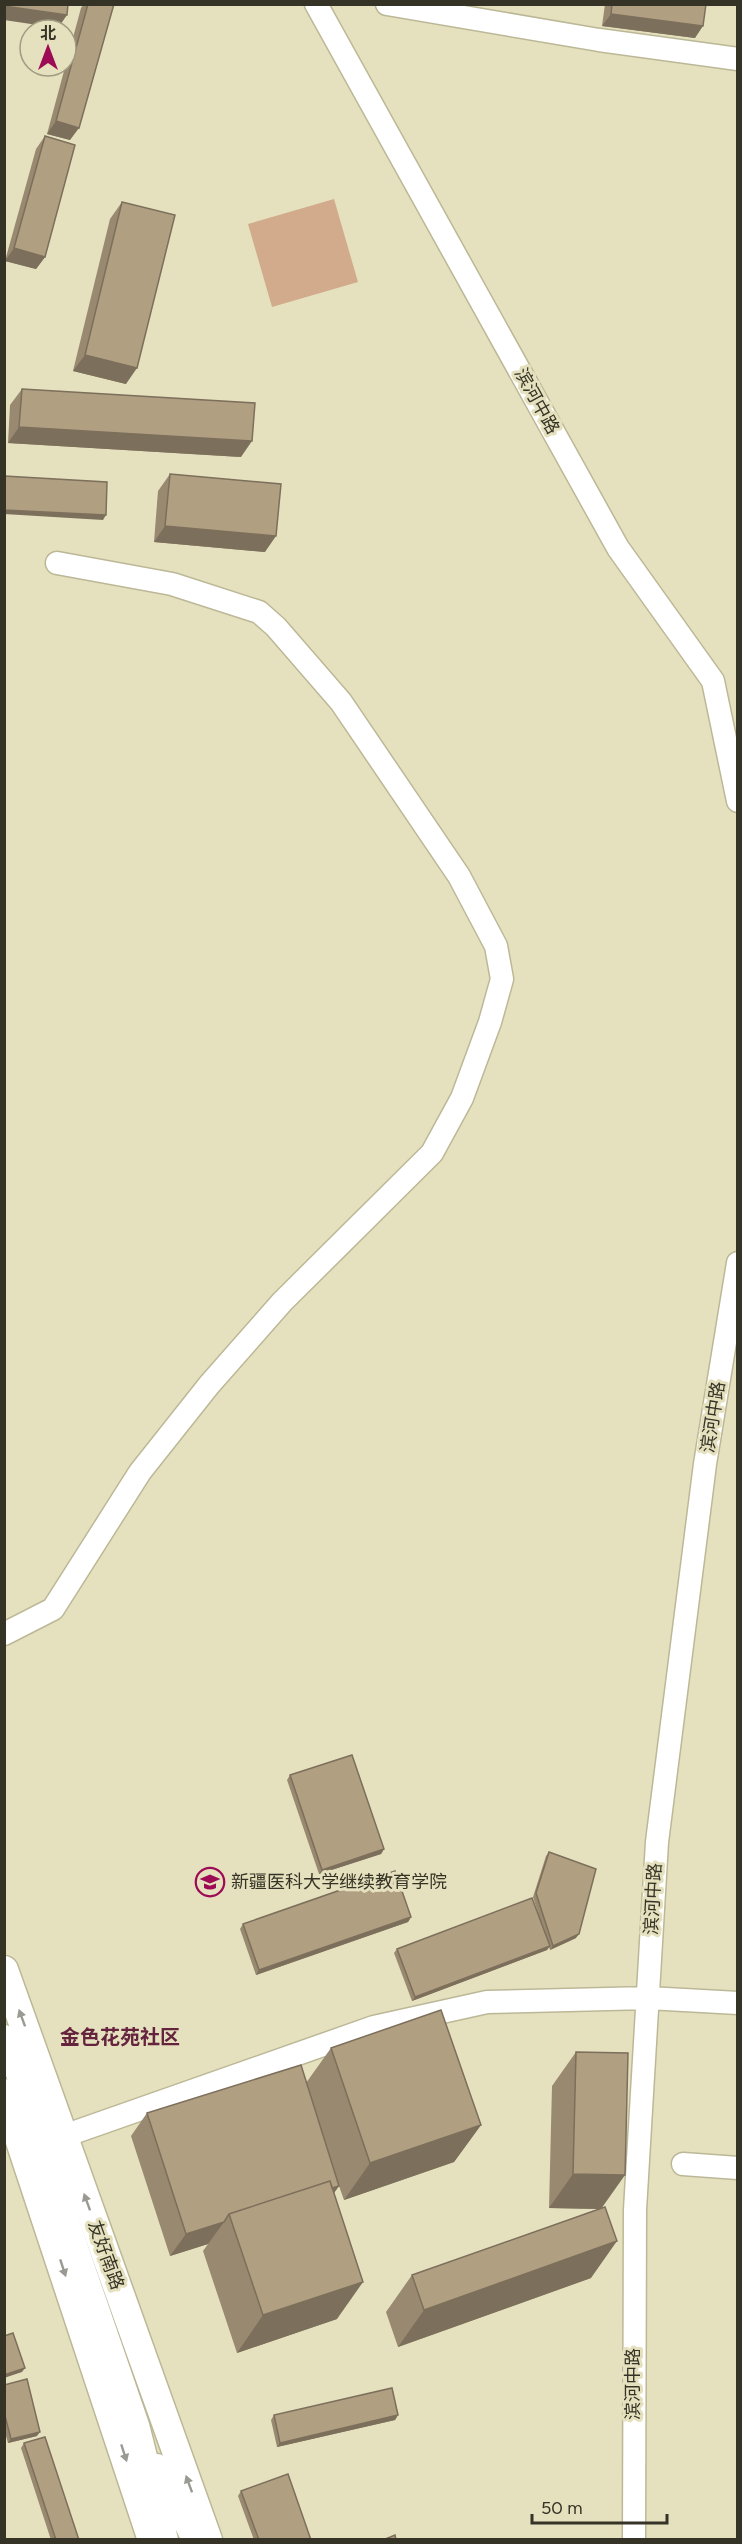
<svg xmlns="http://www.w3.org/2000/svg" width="742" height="2544" font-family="Figtree,'Noto Sans SC',sans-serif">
	<rect width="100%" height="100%" fill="#e5e1be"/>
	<!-- green -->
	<path fill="#d1ab8c" d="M334,199L358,282L272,307L248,224Z"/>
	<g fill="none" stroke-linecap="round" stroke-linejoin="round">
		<!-- minor casing -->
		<g stroke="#bcb897" stroke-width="25">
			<path id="minor" d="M316,4L618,548L713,681L738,801
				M387,4L599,40L738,59
				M4,1634L53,1609L140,1472L209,1385L282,1302L432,1153L462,1098L490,1022L502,979L496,946L459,876L341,702L276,627L259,612L172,584L57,563
				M4,2036L138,2425L167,2540
				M26,2152L64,2136L374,2027L487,2002L648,1998L738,2003
				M683,2164L738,2168
				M157,2465L193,2540
				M634,2540L635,2210L657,1842L705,1464L738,1263"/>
		</g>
		<!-- major casing -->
		<g stroke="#bcb897" stroke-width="31">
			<path id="major" d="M4,1970L208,2540
				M4,2093L152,2540"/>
		</g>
		<!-- minor -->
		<use href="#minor" stroke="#fff" stroke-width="22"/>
		<!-- major -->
		<use href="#major" stroke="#fff" stroke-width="28"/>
	</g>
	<!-- wall -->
	<path fill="#988970" d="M84,4H114L70,140L47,134L81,8Z
		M605,4H706L695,38L602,26Z
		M45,136V257L36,269L5,261L36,149Z
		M122,202L126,384L73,371L110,219Z
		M22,389L241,457L8,443L10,405Z
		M170,474L265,552L154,542L158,491Z
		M290,1775L384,1849L381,1854L319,1874L287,1780Z
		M549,1852L576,1938L550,1950L549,1947L547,1950L412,2001L394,1953L397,1949L539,1916L533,1897L546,1856Z
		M411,1917L408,1922L256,1975L240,1929L243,1924Z
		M331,2048L481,2125L454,2162L344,2200L339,2186L334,2193L337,2319L237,2353L203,2251L208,2244L170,2256L131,2136L147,2113L306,2083Z
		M576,2052L602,2208L591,2278L398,2347L386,2312L412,2275L598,2209L549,2208L552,2086Z
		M4,2385L37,2436L8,2443L4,2429Z
		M274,2415H398L395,2420L277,2447L271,2420Z
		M24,2443L79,2540H51L21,2448Z
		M241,2491L311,2540H254L238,2496Z"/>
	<!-- shaded-wall -->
	<path fill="#7c6f5b" d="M4,6L67,15L58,28L4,20Z
		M611,14L703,26L695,38L602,26Z
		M56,121L79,128L70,140L47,134Z
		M14,248L45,257L36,269L5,261Z
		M85,355L137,368L126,384L73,371Z
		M19,427L252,441L241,457L8,443Z
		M4,510L106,515L103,520L4,514Z
		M165,526L276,536L265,552L154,542Z
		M384,1849L381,1854L319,1874L322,1870Z
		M411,1917L408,1922L256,1975L259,1970Z
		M579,1934L576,1938L550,1950L553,1946Z
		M550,1946L547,1950L412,2001L415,1997Z
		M481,2125L454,2162L344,2200L370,2163Z
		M573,2174L625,2175L601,2209L549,2208Z
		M339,2186L323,2208L231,2219Z
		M224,2222L208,2244L170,2256L186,2234Z
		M617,2241L591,2278L398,2347L424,2310Z
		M363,2282L337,2319L237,2353L263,2315Z
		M25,2368L22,2372L4,2378V2375Z
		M398,2415L395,2420L277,2447L280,2443Z
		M40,2432L37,2436L8,2443L11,2439Z"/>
	<!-- building -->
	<path fill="#b19f82" stroke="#7c6f5b" stroke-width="1.5" d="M4,4H68L67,15L4,6Z
		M88,4H114L79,128L56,121Z
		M612,4H706L703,26L611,14Z
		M45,136L75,145L45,257L14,248Z
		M122,202L175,215L137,368L85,355Z
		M22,389L255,403L252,441L19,427Z
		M170,474L281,484L276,536L165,526Z
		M4,476L107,482L106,515L4,510Z
		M352,1755L384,1849L322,1870L290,1775Z
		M549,1852L596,1869L579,1934L553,1946L536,1893Z
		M395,1871L411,1917L259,1970L243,1924Z
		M532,1898L550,1946L415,1997L397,1949Z
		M441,2010L481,2125L370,2163L331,2048Z
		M576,2052L628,2053L625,2175L573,2174Z
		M301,2065L339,2186L332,2188L330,2181L229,2214L224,2222L186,2234L147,2113Z
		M330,2181L363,2282L263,2315L229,2214Z
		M605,2207L617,2241L424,2310L412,2275Z
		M13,2333L25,2368L4,2375V2336Z
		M27,2379L40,2432L11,2439L4,2412V2385Z
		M392,2388L398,2415L280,2443L274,2415Z
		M45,2437L79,2540H56L24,2443Z
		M288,2474L311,2540H259L241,2491Z
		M395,2535L396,2540H383Z"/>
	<!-- one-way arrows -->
	<defs><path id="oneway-solid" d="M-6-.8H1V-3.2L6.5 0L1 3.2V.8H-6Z" transform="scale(1.5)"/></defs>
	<g fill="#9a9992">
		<use href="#oneway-solid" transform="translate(22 2018) rotate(-110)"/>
		<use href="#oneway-solid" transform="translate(87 2202) rotate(-110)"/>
		<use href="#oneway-solid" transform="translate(63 2268) rotate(72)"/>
		<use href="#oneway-solid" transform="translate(124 2453) rotate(72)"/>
		<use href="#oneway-solid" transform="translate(189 2484) rotate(-110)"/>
	</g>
	<!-- icons -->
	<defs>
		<g id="university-ring" transform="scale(1.5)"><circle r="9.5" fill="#e5e1be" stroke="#9e0b55" stroke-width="1.5"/><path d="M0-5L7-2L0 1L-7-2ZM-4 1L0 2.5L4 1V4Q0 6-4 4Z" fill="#9e0b55"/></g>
	</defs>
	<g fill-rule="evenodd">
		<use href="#university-ring" x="210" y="1882"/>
	</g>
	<g text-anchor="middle" stroke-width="6" stroke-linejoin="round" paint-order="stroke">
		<!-- street labels -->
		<g font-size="18" fill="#353326" stroke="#e5e1be">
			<text transform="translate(537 401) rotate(61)" y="6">滨河中路</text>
			<text transform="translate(713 1417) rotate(-81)" y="6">滨河中路</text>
			<text transform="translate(653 1899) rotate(-87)" y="6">滨河中路</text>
			<text transform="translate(106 2255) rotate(70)" y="6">友好南路</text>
			<text transform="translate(633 2384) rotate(-90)" y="6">滨河中路</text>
		</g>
		<!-- poi labels -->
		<g font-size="18" fill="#353326" stroke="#e5e1be" text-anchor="start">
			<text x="231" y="1888">新疆医科大学继续教育学院</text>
		</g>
		<!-- neighbourhood labels -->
		<g font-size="20" font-weight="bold" fill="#65233d" stroke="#e5e1be">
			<text x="120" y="2044">金色花苑社区</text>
		</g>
	</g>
	<!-- border -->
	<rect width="742" height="2544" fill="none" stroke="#353326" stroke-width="12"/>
	<!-- north arrow -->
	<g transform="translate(48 48)"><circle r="28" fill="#e5e1be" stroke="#9f9b81" stroke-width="1.5"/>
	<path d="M0-4.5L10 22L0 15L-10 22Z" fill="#9e0b55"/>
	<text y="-9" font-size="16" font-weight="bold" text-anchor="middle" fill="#353326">北</text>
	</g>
	<!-- scale -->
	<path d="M532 2514v9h135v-9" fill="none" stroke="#353326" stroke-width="3"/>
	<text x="541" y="2514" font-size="18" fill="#353326" stroke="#e5e1be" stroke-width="4.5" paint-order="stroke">50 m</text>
</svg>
